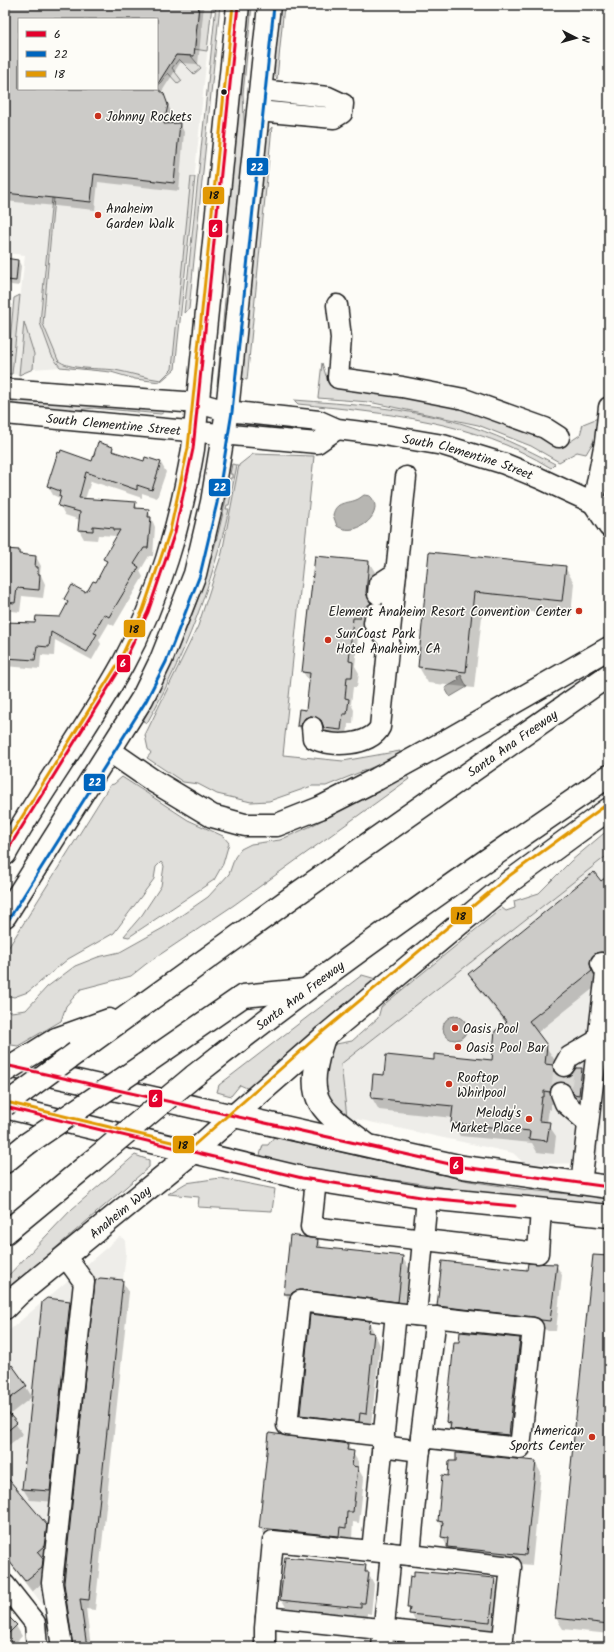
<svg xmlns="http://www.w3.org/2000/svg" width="614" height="1652" font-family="Kalam,sans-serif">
	<rect width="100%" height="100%" fill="#fdfcf7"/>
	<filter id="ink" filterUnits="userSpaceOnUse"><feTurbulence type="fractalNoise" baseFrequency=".025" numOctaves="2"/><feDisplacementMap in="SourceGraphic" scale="8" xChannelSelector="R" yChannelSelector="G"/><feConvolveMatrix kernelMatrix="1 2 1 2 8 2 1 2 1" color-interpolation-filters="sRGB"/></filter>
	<g filter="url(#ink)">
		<!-- built -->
		<path fill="#eeede9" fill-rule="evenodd" d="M5,5H212L175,369L160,382L135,379L111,372L60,367L33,369L19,375L12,374L25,255L5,253ZM19,19H157V89H19Z
			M609,854V1047L597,1163L525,1164L513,1153L347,1117L341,1064Z
			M119,1237L123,1238L125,1241L126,1253L85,1633L87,1647H55L47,1610L5,1556V1370L11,1365L5,1358V1334Z"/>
		<!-- green -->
		<path fill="#e0dfdb" stroke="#7e7e7c" d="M199,5H212L207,51L194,49Z
			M216,5H220L189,309L184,313Z
			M248,5H252L243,94L245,143L219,385L217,386L226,289L223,258Z
			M280,5H284L277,79L273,72Z
			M176,55L191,56L201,68L194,74L179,59L172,68L182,81L178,84L168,73L157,87V81Z
			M272,127L247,380L242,379L267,133Z
			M191,177H195L175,369L160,382L135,379L111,372L60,367L52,356L40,323L52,198H54L43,324L58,360C67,370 101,368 115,370C131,373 145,378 161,380L172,369Z
			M20,295L12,374H7L14,298Z
			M24,322L34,354L33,369L19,375Z
			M322,363L326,376L336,385L437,400L509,422L557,443H568L580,435L583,424L598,418L595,439L586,454L577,452L559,462L531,446L478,425L369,402L318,398Z
			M5,395L163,408L164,412L161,414L94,408L68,411L9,407L5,404Z
			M294,400C349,404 406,408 460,423C493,433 525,448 555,464L551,468C475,421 386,413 298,404Z
			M253,454L314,456L283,755L343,761L400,751V756L326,786H312L269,801L251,802L217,794L198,784L183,782L147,758L151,753L148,749L145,735L198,626L222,553L239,465Z
			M232,464L237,465L229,505H227L226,509H229C212,585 185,655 147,723L143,721C185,640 214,569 230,478H232V474H230Z
			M405,773L409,779L234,905L146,964L131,976L81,989L66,1006L61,1021L18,1046L5,1044V1010L11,1012L26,1010L47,987L75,966L98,957L120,952L163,928L208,897L229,874L235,857L241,849L251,844L280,840L309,827L357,802Z
			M122,777L188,820L223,836L229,843L223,864L214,880L129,937L124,936L142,915L161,886L164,866L161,862L156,867L154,879L114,933L68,959L28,992L14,997L5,995V953L110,785L114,784Z
			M609,829V854L341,1064L347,1117L331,1105L326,1085L325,1053L336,1044L352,1041L378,1018L381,1007L502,908L506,911L515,908L514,901L539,893L571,861Z
			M362,975L376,979L249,1089L240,1085L231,1096L217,1092L219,1085Z
			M274,1137L469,1181L528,1190L609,1198V1205L507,1197L403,1181L343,1175L281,1162L260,1155L263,1145H268Z
			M135,1155L149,1160V1167L5,1292V1279L72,1209Z
			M220,1178L275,1189L272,1211L198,1207L199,1197L168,1194L186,1183Z"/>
		<!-- water -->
		<path fill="#b7b6b2" stroke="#797876" d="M364,495L370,496C387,512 357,539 337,526L333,515C336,501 346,504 356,500C359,499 361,497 364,495Z
			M461,675L467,687L450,697L445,688L459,680L458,677Z
			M443 1028a12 12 0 1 1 24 0a12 12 0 1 1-24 0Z"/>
		<!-- shadow -->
		<path fill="#0003" fill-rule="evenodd" d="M5,5H204L198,64L180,63L161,93L168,104L172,114L170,124H180L184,132L179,191L98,182L95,210L5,201ZM19,19H157V89H19Z
			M5,259L18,260L21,266L19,286L11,285L7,279H5Z
			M112,448L115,453L145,462L161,463L166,472L157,498L142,493V498L91,481L85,499L135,503L138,509L148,510L155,527L153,556H149L140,571L143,577L114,626L109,623L99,640L101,644L92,660L55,640L54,656L41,655L40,669L5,666V622L36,624L60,619L68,605L65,599L85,593L93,582L96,584L107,563L105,559L117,536L98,535L97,540L84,539L79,530L80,520L65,515L60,506L62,499L53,495L48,486L92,462Z
			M5,550L19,551L21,556L36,557L41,566L40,573L45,584L43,598L22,596L20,612L5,610Z
			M430,553L565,567L574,583L571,616L483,607L474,688L428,683L419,667Z
			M369,562L375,572L371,604L376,614L366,621V628H359L355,666L359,673L357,687H353L351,704L354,710L353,724H348L347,740L331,739L325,729L318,726L304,736L298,725L307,711L310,683L303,672Z
			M609,877V964L599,984L537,1033L554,1059L553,1068L557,1075L564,1079L571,1076L581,1069L589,1082L582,1107L577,1097L570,1094L557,1104H551V1110L549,1109L547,1123L556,1136L554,1154L537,1152L532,1143L460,1136L452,1123L453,1118L379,1110L372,1098L385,1076L435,1061H493L506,1023L477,987L469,974Z
			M318,1240L323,1249L402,1257L409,1268L404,1312L291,1304L285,1293Z
			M609,1258V1634L563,1629L556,1618Z
			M556,1265L562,1275L556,1331H548L541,1327L444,1316L438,1305L528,1271Z
			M122,1281L129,1292L95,1610L86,1609L91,1647H73Z
			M70,1302L76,1313L56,1502L30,1500L23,1489Z
			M369,1322L380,1345L371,1425L307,1426L301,1415Z
			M519,1339L525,1350L515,1446L453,1433L447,1422Z
			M5,1371L26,1387L32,1397L9,1415L23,1434L5,1448Z
			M347,1444L359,1463V1470L364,1479L359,1523L353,1522L352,1538H345L344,1546L266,1538L260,1527Z
			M535,1462L541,1473L532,1565L454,1558L442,1537L443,1529L439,1521L449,1477Z
			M5,1477L46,1526L52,1537L50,1557L44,1562L49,1571L47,1579L32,1592L5,1557Z
			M365,1566L374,1584L371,1614L367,1613V1619L288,1611L282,1600Z
			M494,1579L500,1590L496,1633L417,1625L408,1607Z
			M5,1614L16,1626L22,1636L12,1647H5Z
			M277,1642L322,1647H277Z"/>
		<!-- building -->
		<path fill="#cccbc8" stroke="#1c1c1c" d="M5,5H199L194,56L176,55L157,85V19H19V89H158L164,94L168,105L164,124L180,123L174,183L94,174L91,202L5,193Z
			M5,258L18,260L16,281L7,280Z
			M98,442L113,447L112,451L131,457L144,461L145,457L161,462L152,490L137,485V490L86,472L79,498L136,502L135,508L149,509L148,517H151L148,548H144L134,564L139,567L109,617L104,614L94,633L97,634L87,652L51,632L49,647L37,646L35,660L5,658V622L35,623L36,616L60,617L68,602L64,599L72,585L85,592L88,590L93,581L96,582L107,561L103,559L120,530H114V528L93,526V531L78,530L80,512L58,506L61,497L59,496L60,491L47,486L58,452L60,453L61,450L92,461Z
			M5,549L19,550V554L36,556L35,567H38V574H40L39,590L17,588L15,603L5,602Z
			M429,552L566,566L562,601L474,592L466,672L418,667Z
			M315,556L369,561L366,593L371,603L365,611H361L360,618H353L349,661L353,662L352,677H347L345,698L349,699L347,714H343L341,730L324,728L321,720L311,716L305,718L301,726H297L299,709L306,710L310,673L302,672Z
			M594,872L601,881L609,875V955L602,952L596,953L590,962L592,971L529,1021L547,1045L545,1064L553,1065L554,1072L564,1077L570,1076L576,1068H582L579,1095L574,1094L568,1084L562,1082L552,1086L550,1092L544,1091V1097H542L539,1121L550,1122L547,1141L529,1139L530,1131L451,1123L453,1106L371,1098L373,1074L384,1075L386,1055L434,1060V1054L492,1060L495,1031L507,1022L468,974Z
			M290,1235L318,1239L317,1247L403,1256L398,1302L301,1290L295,1291L291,1294H284Z
			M593,1255L609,1256V1624L555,1618Z
			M442,1261L527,1270L528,1263L557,1264L550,1321L541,1320L534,1317L437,1306Z
			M100,1278L123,1280L89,1600L80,1599L87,1647H73L64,1583L95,1281Z
			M47,1298L70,1301L50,1491L22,1489L42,1302Z
			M310,1314L370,1321L368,1332L374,1333L366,1414L360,1413L359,1422L300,1415Z
			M460,1332L520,1338L509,1435L450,1429L451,1423L446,1422L454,1342H459Z
			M12,1365L27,1386L5,1402V1370Z
			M5,1409L17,1423L5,1433Z
			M269,1433L348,1444L347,1450L354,1451L352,1466L358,1467L353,1512H347L346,1528L340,1527L339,1536L259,1528Z
			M456,1453L536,1461L526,1555L447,1547L448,1538L441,1537L443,1522L438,1521L442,1475L448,1476L449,1461H456Z
			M5,1475L47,1525L44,1546L37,1552L43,1559L42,1568L25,1581L5,1556Z
			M285,1557L366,1565L365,1572H369L365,1603H361V1608L280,1600Z
			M414,1571L495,1578L490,1622L409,1614L410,1608H407L410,1576L414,1577Z
			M5,1613L17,1625L5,1637Z"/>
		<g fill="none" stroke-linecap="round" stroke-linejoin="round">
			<!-- minor-tunnel -->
			<path stroke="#dbdad6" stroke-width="20" stroke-dasharray="20 10" stroke-linecap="butt" d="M561,1093L564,1066"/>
			<!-- minor casing -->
			<g stroke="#1c1c1c" stroke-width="23">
				<g id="minor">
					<path d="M258,111L334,118L342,113L343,104L328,97L260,90"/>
					<path d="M337,305L341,338L338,378L402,387L464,399L545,428L559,437"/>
					<path id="s1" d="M5,389L198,403L227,411L319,421L337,429L378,434L443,445L505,464L539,478L593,503L609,508"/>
					<path id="s2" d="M5,414L317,443L337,429"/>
					<path d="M593,503L605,442L609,407"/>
					<path d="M593,503L609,527"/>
					<path d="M378,594L379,584L396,573"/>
					<path d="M376,613L374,623L389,641"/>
					<path d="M312,727L313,738C330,748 371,746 380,727L406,477"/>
					<path d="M564,1066L569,1057L598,1040L608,1042"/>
					<path d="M561,1093L565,1103L588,1123"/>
					<path d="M316,1180L311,1227L538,1253L541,1209"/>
					<path d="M581,1184L606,973L601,963"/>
					<path d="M416,1315L427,1198"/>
					<path d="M384,1436L287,1425L300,1301L396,1313"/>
					<path d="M421,1437L436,1317"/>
					<path d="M382,1446L420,1451"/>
					<path d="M410,1555L511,1567L502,1647"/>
					<path d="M5,1585L35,1623L37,1647"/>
					<path d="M266,1617L503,1642"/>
					<path d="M62,1647L52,1583L84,1282L65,1256"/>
					<path d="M265,1647V1628L273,1541L410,1555L421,1437L520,1448L533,1328L396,1313L372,1551"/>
					<path d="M382,1647L391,1553"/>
				</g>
			</g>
			<!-- major casing -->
			<g stroke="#1c1c1c" stroke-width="25">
				<g id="major">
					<path d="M5,854C42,789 87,729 123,664C160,596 180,524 193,449L238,5"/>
					<path d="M5,916L142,699L161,660L195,574L212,502L227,411L269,5"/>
					<path d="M5,1065L463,1167L609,1187"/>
					<path d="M5,1107L302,1178L427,1198L609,1216"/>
					<path id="s3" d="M5,1308L19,1294L193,1152L235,1115"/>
				</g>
			</g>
			<!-- highway casing -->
			<g stroke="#1c1c1c" stroke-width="25">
				<g id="highway">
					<path d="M110,751L152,780L212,816L245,825H277L320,808L377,779L448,740L609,648"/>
					<path d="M324,1037C303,1101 317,1107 366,1144"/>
					<path d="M56,1039L109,1020"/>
					<path id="s4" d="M76,1053L291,898L609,675"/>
					<path d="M143,1065L243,996L305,990"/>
					<path id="s5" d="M194,1076C328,970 468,872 609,776"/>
					<path d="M235,1115L324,1037L512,880L609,809"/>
					<path d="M5,1162L27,1144"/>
					<path d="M5,1233L91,1162"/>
				</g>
			</g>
			<!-- minor -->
			<use href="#minor" stroke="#fdfcf7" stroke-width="20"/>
			<!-- major -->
			<use href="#major" stroke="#fdfcf7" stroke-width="22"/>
			<!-- highway -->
			<use href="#highway" stroke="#fdfcf7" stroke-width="22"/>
			<!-- highway-bridge casing -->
			<g stroke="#1c1c1c" stroke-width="25" stroke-linecap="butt">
				<path id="highway-bridge" d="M5,1071L56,1039
					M5,1105L76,1053
					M27,1144L143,1065
					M91,1162L194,1076"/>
			</g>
			<!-- highway-bridge -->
			<use href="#highway-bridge" stroke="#fdfcf7" stroke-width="22"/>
			<!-- bus-1 casing -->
			<g stroke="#fdfcf7" stroke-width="6">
				<path id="bus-1" d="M5,854L123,664L148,612L175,532L193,449L238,5
					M5,1065L463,1167L609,1187
					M5,1107L302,1178L427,1198L515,1206"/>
			</g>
			<!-- bus-2 casing -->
			<g stroke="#fdfcf7" stroke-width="6">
				<path id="bus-2" d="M9,919L146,701L166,662L200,575L217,503L232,412L274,6"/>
			</g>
			<!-- bus-3 casing -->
			<g stroke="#fdfcf7" stroke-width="6">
				<path id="bus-3" d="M5,844L119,662L143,610L170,531L188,448L233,5
					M6,1102L192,1147L321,1033L509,876L606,805"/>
			</g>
			<!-- bus-1 -->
			<use href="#bus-1" stroke="#e4002b" stroke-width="3"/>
			<!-- bus-2 -->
			<use href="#bus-2" stroke="#0065bd" stroke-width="3"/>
			<!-- bus-3 -->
			<use href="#bus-3" stroke="#e19803" stroke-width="3"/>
		</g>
	</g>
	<!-- markers -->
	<circle fill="#1c1c1c" stroke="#fdfcf7" stroke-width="1.5" cx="224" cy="92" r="3.5"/>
	<g fill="#c8321e" stroke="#fdfcf7" stroke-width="1.5">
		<circle cx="98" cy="116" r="4"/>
		<circle cx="98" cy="215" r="4"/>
		<circle cx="579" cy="611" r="4"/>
		<circle cx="328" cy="640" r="4"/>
		<circle cx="455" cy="1028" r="4"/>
		<circle cx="458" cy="1047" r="4"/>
		<circle cx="449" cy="1084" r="4"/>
		<circle cx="529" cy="1119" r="4"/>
		<circle cx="592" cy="1437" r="4"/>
	</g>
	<g text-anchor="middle" stroke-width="3" stroke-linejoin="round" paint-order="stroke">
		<!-- poi labels -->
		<g font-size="13" fill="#1c1c1c" stroke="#fdfcf7" text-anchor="start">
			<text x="106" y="121">Johnny Rockets</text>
			<text x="106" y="213">Anaheim<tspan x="106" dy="15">Garden Walk</tspan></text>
			<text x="571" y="616" text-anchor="end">Element Anaheim Resort Convention Center</text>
			<text x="336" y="638">SunCoast Park<tspan x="336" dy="15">Hotel Anaheim, CA</tspan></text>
			<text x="463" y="1033">Oasis Pool</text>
			<text x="466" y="1052">Oasis Pool Bar</text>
			<text x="457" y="1082">Rooftop<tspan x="457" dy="15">Whirlpool</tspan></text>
			<text x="521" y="1117" text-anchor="end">Melody's<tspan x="521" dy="15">Market Place</tspan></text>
			<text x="584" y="1435" text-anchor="end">American<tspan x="584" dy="15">Sports Center</tspan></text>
		</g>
		<!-- street labels -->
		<g font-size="13" fill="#1c1c1c" stroke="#fdfcf7">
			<text dy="5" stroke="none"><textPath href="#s2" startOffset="109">South Clementine Street</textPath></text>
			<text dy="5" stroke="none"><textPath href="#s1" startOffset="470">South Clementine Street</textPath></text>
			<text dy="5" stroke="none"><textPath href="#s4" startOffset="535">Santa Ana Freeway</textPath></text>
			<text dy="5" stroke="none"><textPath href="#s5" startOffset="133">Santa Ana Freeway</textPath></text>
			<text dy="5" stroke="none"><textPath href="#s3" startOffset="150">Anaheim Way</textPath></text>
		</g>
	</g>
	<g stroke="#fdfcf7" stroke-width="1.5">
		<rect x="246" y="157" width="23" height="19" rx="4" fill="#0065bd"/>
		<rect x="202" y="186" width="23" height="19" rx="4" fill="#e19803"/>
		<rect x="208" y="219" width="15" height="19" rx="4" fill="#e4002b"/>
		<rect x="208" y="478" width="23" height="19" rx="4" fill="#0065bd"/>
		<rect x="123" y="619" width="23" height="19" rx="4" fill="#e19803"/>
		<rect x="116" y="654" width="15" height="19" rx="4" fill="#e4002b"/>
		<rect x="83" y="773" width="23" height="19" rx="4" fill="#0065bd"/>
		<rect x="450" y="906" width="23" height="19" rx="4" fill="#e19803"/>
		<rect x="148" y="1089" width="15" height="19" rx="4" fill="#e4002b"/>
		<rect x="172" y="1135" width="23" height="19" rx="4" fill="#e19803"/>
		<rect x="449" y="1156" width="15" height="19" rx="4" fill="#e4002b"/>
	</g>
	<g font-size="11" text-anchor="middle" font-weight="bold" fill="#fff">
		<text x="257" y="171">22</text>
		<text x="215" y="232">6</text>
		<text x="220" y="491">22</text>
		<text x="123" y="667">6</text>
		<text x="95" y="786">22</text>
		<text x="155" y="1102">6</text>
		<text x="456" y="1169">6</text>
	</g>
	<g font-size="11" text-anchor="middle" font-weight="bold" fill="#111">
		<text x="214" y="199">18</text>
		<text x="134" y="633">18</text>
		<text x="461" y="920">18</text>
		<text x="183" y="1149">18</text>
	</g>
	<!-- margin -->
	<rect width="614" height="1652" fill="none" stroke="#fdfcf7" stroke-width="20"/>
	<rect x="10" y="10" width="594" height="1632" fill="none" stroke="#1c1c1c" stroke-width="1.5" filter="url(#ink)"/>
	<!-- legend -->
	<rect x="18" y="18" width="140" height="72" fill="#fdfcf7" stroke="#a3a29f"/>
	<rect x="26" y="31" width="20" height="6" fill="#e4002b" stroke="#a3a29f"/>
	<text x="54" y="38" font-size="12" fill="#1c1c1c">6</text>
	<rect x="26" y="51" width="20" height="6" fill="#0065bd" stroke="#a3a29f"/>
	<text x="54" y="58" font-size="12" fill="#1c1c1c">22</text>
	<rect x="26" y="71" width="20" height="6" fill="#e19803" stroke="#a3a29f"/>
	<text x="54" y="78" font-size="12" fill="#1c1c1c">18</text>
	<!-- north arrow -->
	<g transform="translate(576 38) rotate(96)" stroke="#fdfcf7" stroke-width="3" paint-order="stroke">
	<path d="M0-3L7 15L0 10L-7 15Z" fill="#1c1c1c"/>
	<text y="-6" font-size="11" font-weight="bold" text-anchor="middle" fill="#1c1c1c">N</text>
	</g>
</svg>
